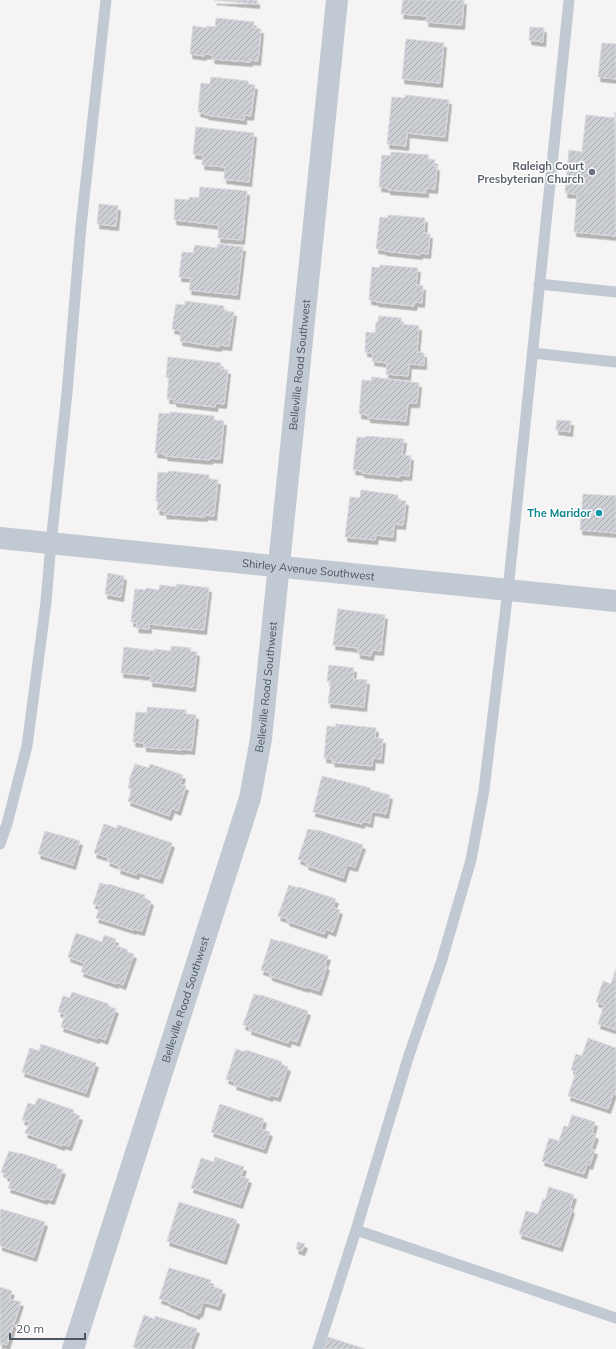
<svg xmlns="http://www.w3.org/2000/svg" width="616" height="1349" font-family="Mulish,sans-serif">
	<defs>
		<pattern id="building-hatch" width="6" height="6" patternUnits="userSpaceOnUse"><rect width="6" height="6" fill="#cdcfd5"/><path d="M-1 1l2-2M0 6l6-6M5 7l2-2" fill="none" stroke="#a8abb0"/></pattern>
		<filter id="shadow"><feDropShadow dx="2.5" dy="4.5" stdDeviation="0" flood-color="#0004"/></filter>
	</defs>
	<rect width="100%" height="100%" fill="#f5f3f3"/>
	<!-- building -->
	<path fill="url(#building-hatch)" stroke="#d7d9de" filter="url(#shadow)" d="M214,0H257V4Z
		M403,0H464L462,25L426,22L427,16L401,14Z
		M216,18L254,22L253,28L261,29L258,61L250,60V62L212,59L213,55L204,54V56L190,54L193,26L207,28V26L215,27Z
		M530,27L544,28L543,42L529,40Z
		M406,39L444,43L440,83L402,79Z
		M602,43L616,44V79L598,77Z
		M211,77L248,81V84L255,85L251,116L244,115V120L206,115V114L198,112L201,83L210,84Z
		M405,95L449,100L445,137L407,133L406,146L387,144L392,97L405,98Z
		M615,112L616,236L574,232L577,194L565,193L569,150L582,152L586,115L615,118Z
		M196,127L254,133L249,182L224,179L225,167L202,165L203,155L193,154Z
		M391,152L429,155L428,159L435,160L434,166H437L435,189L426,188V193L388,190V188L379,187L382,155L391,156Z
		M200,187L247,191L242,240L218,238L219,225L174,220L175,199L189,200V197L199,198Z
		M99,204L118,206L116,226L97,224Z
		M388,215L425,218L424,233L430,234L428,254L420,253V255L384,251V250L376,249L380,217L388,218Z
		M218,244L243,247L237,295L189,290L191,278L179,277L182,252L193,253L195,245L217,248Z
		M380,265L418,268L416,285L423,286L422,303L415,302L414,306L376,302L377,301L369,300L372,267L380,268Z
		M185,301L224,306V311L234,312L229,346L219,345V347L180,341L181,331L172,329L176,304L185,305Z
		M379,316L401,318V324L419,326L417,352L424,353V365L409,364L408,376L386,374L387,363L372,361L373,353L365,352L366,332L375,333L376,322H378Z
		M168,357L221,363L220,369L228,370L224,404L216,403L215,407L174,402V399H167L169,378L166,377Z
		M372,377L419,383L417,403H408L406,421L368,418V415L359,414L362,380L371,381Z
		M170,412L214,416V420L224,421L220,459L210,458V460L165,456L166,454L155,453L159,413L170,414Z
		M557,420L571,421L570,432L556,430Z
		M366,436L404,439L402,455L411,456L409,476L400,475V477L362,473V471L353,470L357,437L366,438Z
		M169,471L209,475V479L218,480L214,516L205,515V517L164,514L165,511L157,510L158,501H156L158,472L168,473Z
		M361,490L398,495L397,500L406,501L403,525L394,524L393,537L376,535L375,540L345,537L350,497L360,498Z
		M583,494L616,496V533L580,530Z
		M108,573L124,576L121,597L105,594Z
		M177,584L209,588L204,630L149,624V629L136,628L137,623L131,622L135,589L146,590V588L159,590L160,585L176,587Z
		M338,609L385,615L381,651L372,650L371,656L358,654V648L333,645Z
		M171,646L191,648L190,651L197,652L193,687L150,682L151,676L121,673L124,647L154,651V649L171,651Z
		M329,665L354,668L353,679L367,680L364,707L328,703L331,682L327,681Z
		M147,707L186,710V714L196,715L192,750L182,749V750L144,747V743L133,742L136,712L147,713Z
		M336,724L376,728L375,738L383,739L381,759L373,758L372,766L332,762L333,759L324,758L327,726L336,727Z
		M135,764L149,768L150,764L183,775L180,784L186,786L178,811L172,808L169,816L128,801L132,789L128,788L130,781L129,780Z
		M322,776L370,788V790L390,795L386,814L372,811L370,823L362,821V824L313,812Z
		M104,824L116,828L118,825L172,843L160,879L138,872L136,875L118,869L119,866L107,861L109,858L94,853Z
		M308,829L318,831V830L363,845L355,867L347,865L343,878L306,865L307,863L298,859Z
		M45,831L80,841L73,865L38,854Z
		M100,883L107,885L108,884L145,895L144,898L151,901L142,931L134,929V930L96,918L100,906L93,904Z
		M289,885L298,888L299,887L336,899L333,907L340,910L333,932L326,929L324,934L287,921L288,919L278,916Z
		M76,933L102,942L104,935L116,939L114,945L128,950L127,952L134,954L123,985L116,982V984L81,972L84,963L68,957Z
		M271,939L281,942V941L328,956L325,965L327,966L319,991L307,987L306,988L270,976V973L261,970Z
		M616,969V1030L598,1024L604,1005L596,1002L603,981L611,984Z
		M72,992L109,1004L108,1006L116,1009L105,1040L98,1037L97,1039L61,1027L65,1014L58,1012L63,996L70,998Z
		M254,994L261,996V995L308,1011L297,1042L289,1039L288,1043L249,1030L250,1027L243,1025Z
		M588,1038L616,1048V1095L613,1094L608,1109L568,1096L576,1072L571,1070L576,1054L582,1056Z
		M41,1044L96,1063L86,1093L22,1072L30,1048L39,1051Z
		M236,1049L245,1052L246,1050L282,1062L281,1064L288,1067L278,1097L271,1095L270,1097L234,1085L235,1082L226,1079Z
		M38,1098L74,1110L73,1113L80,1116L69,1146L62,1144V1146L25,1133L30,1122L22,1120L28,1103L35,1105Z
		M220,1104L264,1119L261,1129L270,1132L264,1149L211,1132Z
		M572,1115L595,1122L592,1133L596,1135L591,1149L595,1150L590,1165L587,1164L584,1174L542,1161L549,1138L559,1141L564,1126L568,1127Z
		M9,1151L20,1154V1153L57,1165L56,1168L63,1170L52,1200L45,1198V1200L8,1188L12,1178L5,1176L6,1174L1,1172Z
		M215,1157L244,1167L241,1176L249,1179L240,1204L191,1188L201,1158L214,1162Z
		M549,1187L574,1195L570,1208L572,1209L560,1247L519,1234L526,1211L538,1214L543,1199L545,1200Z
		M179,1202L237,1220L224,1260L167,1241Z
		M1,1209L45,1222L34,1257L0,1246V1213Z
		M298,1242L305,1244L302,1251L296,1249Z
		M169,1268L211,1280L209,1285L223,1290L218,1306L203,1302L200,1313L198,1312L197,1315L184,1310V1309L168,1303L169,1302L159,1299Z
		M0,1287L12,1291L9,1299L21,1302L7,1345L1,1343L0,1346Z
		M144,1315L154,1319L155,1316L197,1329L190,1348L192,1349H138L133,1347Z
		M328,1337L365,1349H324Z"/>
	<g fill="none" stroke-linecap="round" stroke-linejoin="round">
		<!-- service -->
		<path stroke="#c1cad2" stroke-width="11" d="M539,284L616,292
			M533,353L616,362
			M0,844L7,824L27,746L46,602L51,543L67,393L81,226L106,0
			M356,1230L616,1318
			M318,1349L356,1230L409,1055L441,963L471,860L484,790L508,590L569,0"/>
		<!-- minor -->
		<g stroke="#c1cad2" stroke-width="22">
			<path id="s1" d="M0,538L616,601"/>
			<path id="s2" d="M73,1349L250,798L261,739L337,0"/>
		</g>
	</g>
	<!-- markers -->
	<circle fill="#6b7280" stroke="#fff" stroke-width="1.5" cx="592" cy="172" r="4"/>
	<circle fill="#0f9aa8" stroke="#fff" stroke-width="1.5" cx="599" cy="513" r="4"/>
	<g text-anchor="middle" stroke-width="3" stroke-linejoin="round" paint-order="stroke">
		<!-- worship labels -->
		<g font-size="11" font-weight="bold" fill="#5b616d" stroke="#fff" text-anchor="end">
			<text x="584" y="170">Raleigh Court<tspan x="584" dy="13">Presbyterian Church</tspan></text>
		</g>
		<!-- street labels -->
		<g font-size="11" fill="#4a5661" stroke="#fff">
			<text dy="4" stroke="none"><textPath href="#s2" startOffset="1015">Belleville Road Southwest</textPath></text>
			<text dy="4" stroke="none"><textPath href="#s1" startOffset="310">Shirley Avenue Southwest</textPath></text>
			<text dy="4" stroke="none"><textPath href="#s2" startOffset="691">Belleville Road Southwest</textPath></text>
			<text dy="4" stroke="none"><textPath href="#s2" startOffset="367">Belleville Road Southwest</textPath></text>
		</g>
		<!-- culture labels -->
		<g font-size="11" font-weight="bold" fill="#0d838f" stroke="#fff" text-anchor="end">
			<text x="591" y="517">The Maridor</text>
		</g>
	</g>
	<!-- scale -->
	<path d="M10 1333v6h75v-6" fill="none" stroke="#4a5661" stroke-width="2"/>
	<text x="16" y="1333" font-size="12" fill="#4a5661" stroke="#ffffff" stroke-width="3" paint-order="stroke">20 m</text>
</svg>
